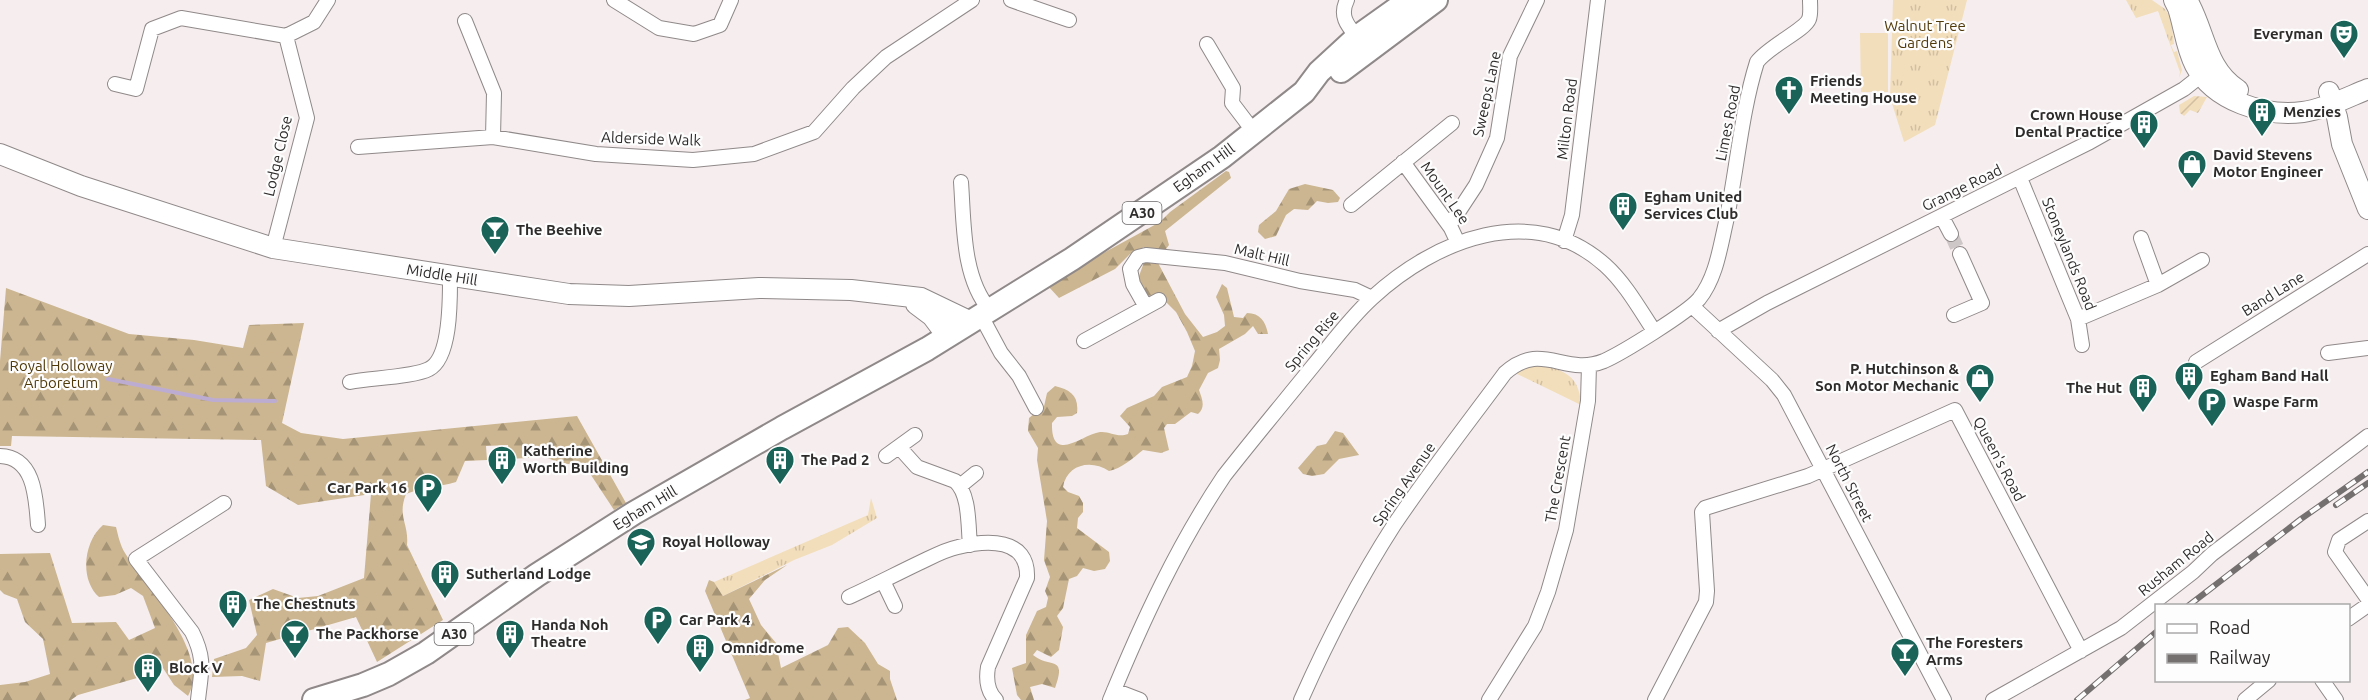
<svg xmlns="http://www.w3.org/2000/svg" width="2368" height="700" font-family="Ubuntu,sans-serif">
	<defs>
		<pattern id="grass-tufts" width="24" height="20" patternUnits="userSpaceOnUse" patternTransform="scale(1.5)"><rect width="24" height="20" fill="#f3debb"/><path d="M3 7l-1-3M5 7V3M7 7l1-3M15 17l-1-3M17 17v-4M19 17l1-3" fill="none" stroke="#d1bfa1"/></pattern>
		<pattern id="forest-firs" width="22" height="20" patternUnits="userSpaceOnUse" patternTransform="scale(1.5)"><rect width="22" height="20" fill="#ccb691"/><path d="M5 1l3.5 6h-7zM16 11l3.5 6h-7z" fill="#a69477"/></pattern>
		<pattern id="garden-furrows" width="10" height="10" patternUnits="userSpaceOnUse" patternTransform="scale(1.5)"><rect width="10" height="10" fill="#f3debb"/><path d="M-1 1l2-2M0 10L10 0M9 11l2-2" fill="none" stroke="#d1bfa1"/></pattern>
	</defs>
	<rect width="100%" height="100%" fill="#f6eeee"/>
	<!-- grass -->
	<path fill="url(#grass-tufts)" d="M1893,0H1967L1935,125L1904,142L1890,97Z
		M2126,0H2152L2165,9L2171,18L2174,44L2171,45L2174,52L2177,51L2182,70L2179,78L2180,72L2158,11L2136,18Z
		M1530,365C1558,367 1580,372 1581,405L1515,373Z
		M871,498L877,518L832,545L794,560L723,596L714,582L868,515Z"/>
	<!-- forest -->
	<path fill="url(#forest-firs)" d="M1226,171L1229,172L1231,178L1165,231L1169,245L1157,261L1185,314L1203,337L1217,332L1225,326L1224,315L1216,297L1222,284L1227,288L1234,317L1243,318L1247,313C1260,313 1266,322 1268,334H1258L1253,326L1245,334L1219,349L1220,360L1218,368L1208,373L1199,390C1202,399 1206,407 1198,414L1191,412L1175,424H1167L1164,428L1169,450L1161,453L1143,450C1133,458 1121,469 1109,471C1091,459 1067,464 1063,487L1068,492L1079,496L1083,503V512L1078,518L1077,528L1109,552L1110,561L1105,569L1094,571L1083,568L1077,576L1069,579L1063,608L1057,616L1063,627L1059,650L1051,657L1037,650L1033,655C1050,669 1067,654 1055,688L1042,684L1030,687L1034,700H1021L1017,695L1012,668L1026,663V635L1037,611L1046,607L1048,598L1045,591L1050,577L1044,560L1047,521L1037,460L1038,448L1028,431L1029,418L1035,413L1043,411L1047,393L1055,386C1071,390 1079,396 1077,413L1072,416L1057,417L1052,423C1051,465 1083,434 1100,432C1110,431 1117,438 1128,434L1130,427L1120,416L1127,408L1154,396L1162,387L1187,377L1192,366L1195,351L1187,332L1176,312L1164,300L1145,295L1138,279L1144,262V247L1130,254L1115,269L1059,298L1048,286L1087,262L1160,222L1170,212Z
		M1305,184L1333,190L1340,198L1338,202L1328,203L1317,201L1308,210L1294,209L1286,215L1276,236L1265,239L1258,232L1259,225L1276,211L1289,189Z
		M6,288L129,334L194,340L243,348L249,325L304,323L282,423L301,433L343,439L577,416L626,503L614,510L585,466L560,463L545,457L509,459L508,445L486,446L487,460L465,461L456,482C439,487 423,487 406,494C397,517 409,523 407,545L443,620L377,662L356,617L266,643L260,681L242,676L212,677L214,659L246,648L257,635L249,600L273,589L298,598L318,596L364,578L371,494L298,505L266,486L261,440L12,436L11,446H0V361Z
		M1335,431L1343,433L1359,455L1339,459L1324,474L1312,476L1303,474L1298,468L1317,446L1326,444Z
		M103,525L116,527C118,535 120,545 125,553C146,587 212,653 188,696L174,685L163,668L144,676L78,695L71,700H0V685L25,682L50,674L43,639L25,622L17,599L4,594L0,590V554L50,553L72,623L116,622L129,640L155,628L143,596L131,588L115,595L99,597C79,579 84,541 103,525Z
		M787,565L765,580L749,599L761,625L776,643L781,668L828,645L838,628L848,627L865,643L878,664L890,671V679L897,700H745L750,698L705,591L709,580L714,582L723,596Z"/>
	<!-- garden -->
	<path fill="url(#garden-furrows)" d="M2194,96L2207,97L2198,113L2190,110L2184,116L2180,113L2179,105Z"/>
	<!-- pitch -->
	<path fill="#f3debb" d="M1860,33H1888V92H1861Z"/>
	<g fill="none" stroke-linecap="round" stroke-linejoin="round">
		<!-- stream -->
		<path stroke="#bdacd2" stroke-width="4" d="M108,379L213,400L275,401"/>
		<!-- street-tunnel -->
		<path stroke="#cec7c7" stroke-width="14" stroke-dasharray="14 7" stroke-linecap="butt" d="M1951,234L1960,254"/>
		<!-- street casing -->
		<g stroke="#908989" stroke-width="16">
			<path id="street" d="M614,0L659,28L694,34L720,25L731,0
				M1011,0L1069,20
				M1347,0C1338,18 1350,28 1361,42
				M465,21L494,93L493,137
				M1207,44L1233,88L1232,103L1254,132
				M115,84L136,89L152,29L181,18L286,36L314,22L328,0
				M358,147L493,137L596,154L693,160L754,154L814,132L853,88L886,57L972,0
				M1403,162L1451,228L1458,243
				M2020,178L2078,319L2082,345
				M961,182C964,223 962,278 990,310
				M1351,205L1452,123
				M1942,217L1951,234
				M1448,224L1453,220L1476,185L1497,138L1510,56L1537,0
				M2141,238L2158,285
				M1564,241L1572,215L1598,0
				M273,248L307,118L286,36
				M1692,306L1772,380L1784,395L1944,700
				M1146,307L1133,284L1130,269L1138,257L1146,255L1225,263L1300,281L1355,290L1372,298
				M1954,315L1982,303L1960,254
				M979,317L986,325L1001,353L1019,376L1036,408
				M2078,319L2158,285L2202,260
				M1718,331L1767,303L2090,142L2184,89L2208,70
				M1084,341L1159,300
				M2328,353L2368,348
				M2196,362L2368,254
				M350,382C369,378 414,377 429,369C451,358 450,300 450,277
				M899,447L917,467L955,481C970,494 968,526 970,545
				M0,456C35,457 36,499 38,525
				M886,456L915,435
				M960,486L976,473
				M2368,521L2339,540L2335,552L2368,599
				M883,581L895,606
				M849,597C873,586 896,574 919,563C932,557 944,550 958,547C986,540 1029,537 1027,578L988,667C986,679 987,691 996,700
				M2348,619L2368,605
				M2322,680L2336,700
				M1114,690L1140,700
				M198,700C201,671 206,660 192,632L136,559L224,503
				M1110,700C1142,622 1177,546 1224,476C1253,439 1283,403 1313,366C1332,343 1350,318 1372,298C1435,240 1532,200 1605,265C1625,283 1639,308 1654,331
				M1301,700C1328,639 1358,581 1394,525C1429,473 1468,423 1505,373C1542,340 1564,377 1604,361C1622,353 1687,313 1699,299C1716,278 1720,248 1726,222C1737,170 1741,113 1757,62C1769,46 1805,30 1809,19C1811,14 1810,6 1810,0
				M1489,700L1535,626L1548,592L1566,530L1588,401L1589,365
				M1655,700L1706,602L1707,591L1702,512L1705,508L1808,476L1955,410L2081,651
				M1993,700L2121,628L2193,572L2212,554L2368,436
				M2245,700L2269,680"/>
		</g>
		<!-- secondary casing -->
		<g stroke="#908989" stroke-width="22">
			<path id="secondary" d="M2174,0L2178,8C2184,26 2186,48 2195,65C2214,101 2265,117 2303,112C2325,109 2348,97 2368,89
				M2187,0C2205,30 2205,69 2238,90
				M2329,92L2337,117L2342,144L2368,209
				M0,154L81,186L273,248L569,294L629,296L759,288L851,290L921,298L971,322
				M916,304L932,316L947,336"/>
		</g>
		<!-- primary casing -->
		<g stroke="#908989" stroke-width="26">
			<path id="primary" d="M1341,71L1436,0
				M314,700L363,685L389,674L426,653L537,575L634,513L782,428L927,349L1072,259L1222,157L1304,92L1319,72L1357,37L1409,0"/>
		</g>
		<!-- street -->
		<use href="#street" stroke="#fff" stroke-width="14"/>
		<!-- secondary -->
		<use href="#secondary" stroke="#fff" stroke-width="20"/>
		<!-- primary -->
		<use href="#primary" stroke="#fff" stroke-width="22"/>
		<!-- rail casing -->
		<g stroke="#757070" stroke-width="6">
			<path id="rail" d="M2336,505L2368,483
				M2188,606L2301,519L2368,472
				M2077,700L2156,632"/>
		</g>
		<!-- rail -->
		<use href="#rail" stroke="#fefdfd" stroke-width="4" stroke-dasharray="11" stroke-linecap="butt"/>
	</g>
	<!-- icons -->
	<defs>
		<g id="theatre-pin" transform="scale(1.5)"><path d="M0 17L-7.5 6A9.5 9.5 0 1 1 7.5 6Z" fill="#1a6359" stroke="#fefdfd"/><path d="M-5-5.5Q0-4 5-5.5V0Q5 5 0 6Q-5 5-5 0ZM-3.3-2.5H-1v1.5H-3.3ZM1-2.5H3.3v1.5H1ZM-2.8 1Q0 5.5 2.8 1Z" fill="#fff"/></g>
		<g id="church-pin" transform="scale(1.5)"><path d="M0 17L-7.5 6A9.5 9.5 0 1 1 7.5 6Z" fill="#1a6359" stroke="#fefdfd"/><path d="M-1.2-6h2.4v3.5h3.3v2.4h-3.3V6h-2.4V-.1h-3.3v-2.4h3.3Z" fill="#fff"/></g>
		<g id="building-pin" transform="scale(1.5)"><path d="M0 17L-7.5 6A9.5 9.5 0 1 1 7.5 6Z" fill="#1a6359" stroke="#fefdfd"/><path d="M-4-6H4V6H1V3H-1V6H-4ZM-2.5-4.3h1.7v1.8h-1.7ZM.8-4.3h1.7v1.8H.8ZM-2.5-1h1.7V.8h-1.7ZM.8-1h1.7V.8H.8Z" fill="#fff"/></g>
		<g id="shop-pin" transform="scale(1.5)"><path d="M0 17L-7.5 6A9.5 9.5 0 1 1 7.5 6Z" fill="#1a6359" stroke="#fefdfd"/><path d="M-5-2.5h2.3a2.7 3.5 0 0 1 5.4 0H5L5.5 6h-11ZM-1.5-2.5h3a1.5 2.3 0 0 0-3 0Z" fill="#fff"/></g>
		<g id="bar-pin" transform="scale(1.5)"><path d="M0 17L-7.5 6A9.5 9.5 0 1 1 7.5 6Z" fill="#1a6359" stroke="#fefdfd"/><path d="M-6-5H6L.8 .8V4.5H3.5V6h-7V4.5H-.8V.8Z" fill="#fff"/></g>
		<g id="parking-pin" transform="scale(1.5)"><path d="M0 17L-7.5 6A9.5 9.5 0 1 1 7.5 6Z" fill="#1a6359" stroke="#fefdfd"/><path d="M-3.5-5.5H1a3.5 3.5 0 0 1 0 7H-1V5.5H-3.5ZM-1-3.4V-.6H.8a1.4 1.4 0 0 0 0-2.8Z" fill="#fff"/></g>
		<g id="university-pin" transform="scale(1.5)"><path d="M0 17L-7.5 6A9.5 9.5 0 1 1 7.5 6Z" fill="#1a6359" stroke="#fefdfd"/><path d="M0-5L7-2L0 1L-7-2ZM-4 1L0 2.5L4 1V4Q0 6-4 4Z" fill="#fff"/></g>
	</defs>
	<g fill-rule="evenodd">
		<use href="#theatre-pin" x="2344" y="34"/>
		<use href="#church-pin" x="1789" y="90"/>
		<use href="#building-pin" x="2262" y="112"/>
		<use href="#building-pin" x="2144" y="124"/>
		<use href="#shop-pin" x="2192" y="164"/>
		<use href="#building-pin" x="1623" y="206"/>
		<use href="#bar-pin" x="495" y="230"/>
		<use href="#building-pin" x="2189" y="376"/>
		<use href="#shop-pin" x="1980" y="378"/>
		<use href="#building-pin" x="2143" y="388"/>
		<use href="#parking-pin" x="2212" y="402"/>
		<use href="#building-pin" x="502" y="460"/>
		<use href="#building-pin" x="780" y="460"/>
		<use href="#parking-pin" x="428" y="488"/>
		<use href="#university-pin" x="641" y="542"/>
		<use href="#building-pin" x="445" y="574"/>
		<use href="#building-pin" x="233" y="604"/>
		<use href="#parking-pin" x="658" y="620"/>
		<use href="#bar-pin" x="295" y="634"/>
		<use href="#building-pin" x="510" y="634"/>
		<use href="#building-pin" x="700" y="648"/>
		<use href="#bar-pin" x="1905" y="652"/>
		<use href="#building-pin" x="148" y="668"/>
	</g>
	<g text-anchor="middle" stroke-width="4.5" stroke-linejoin="round" paint-order="stroke">
		<!-- shield labels -->
		<g fill="#fefdfd" stroke="#6c6a6a" stroke-width="1.5">
			<rect x="1122.5" y="202" width="39" height="22" rx="4.5"/>
			<rect x="434.5" y="623" width="39" height="22" rx="4.5"/>
		</g>
		<g font-size="14" font-weight="bold" fill="#2e2b2b">
			<text x="1142" y="218">A30</text>
			<text x="454" y="639">A30</text>
		</g>
		<!-- park labels -->
		<g font-size="15" fill="#513a0a" stroke="#fefdfd">
			<text x="1925" y="31">Walnut Tree<tspan x="1925" dy="17">Gardens</tspan></text>
			<text x="61" y="371">Royal Holloway<tspan x="61" dy="17">Arboretum</tspan></text>
		</g>
		<!-- poi labels -->
		<g font-size="15" font-weight="bold" fill="#2e2b2b" stroke="#fefdfd" text-anchor="start">
			<text x="2323" y="39" text-anchor="end">Everyman</text>
			<text x="1810" y="86">Friends<tspan x="1810" dy="17">Meeting House</tspan></text>
			<text x="2283" y="117">Menzies</text>
			<text x="2123" y="120" text-anchor="end">Crown House<tspan x="2123" dy="17">Dental Practice</tspan></text>
			<text x="2213" y="160">David Stevens<tspan x="2213" dy="17">Motor Engineer</tspan></text>
			<text x="1644" y="202">Egham United<tspan x="1644" dy="17">Services Club</tspan></text>
			<text x="516" y="235">The Beehive</text>
			<text x="1959" y="374" text-anchor="end">P. Hutchinson &amp;<tspan x="1959" dy="17">Son Motor Mechanic</tspan></text>
			<text x="2210" y="381">Egham Band Hall</text>
			<text x="2122" y="393" text-anchor="end">The Hut</text>
			<text x="2233" y="407">Waspe Farm</text>
			<text x="523" y="456">Katherine<tspan x="523" dy="17">Worth Building</tspan></text>
			<text x="801" y="465">The Pad 2</text>
			<text x="407" y="493" text-anchor="end">Car Park 16</text>
			<text x="662" y="547">Royal Holloway</text>
			<text x="466" y="579">Sutherland Lodge</text>
			<text x="254" y="609">The Chestnuts</text>
			<text x="679" y="625">Car Park 4</text>
			<text x="531" y="630">Handa Noh<tspan x="531" dy="17">Theatre</tspan></text>
			<text x="316" y="639">The Packhorse</text>
			<text x="1926" y="648">The Foresters<tspan x="1926" dy="17">Arms</tspan></text>
			<text x="721" y="653">Omnidrome</text>
			<text x="169" y="673">Block V</text>
		</g>
		<!-- street labels -->
		<g font-size="15" fill="#2e2b2b" stroke="#fefdfd">
			<text transform="translate(1487 94) rotate(-78)" y="5">Sweeps Lane</text>
			<text transform="translate(1567 119) rotate(-83)" y="5">Milton Road</text>
			<text transform="translate(1728 123) rotate(-79)" y="5">Limes Road</text>
			<text transform="translate(651 139) rotate(2)" y="5">Alderside Walk</text>
			<text transform="translate(278 156) rotate(-77)" y="5">Lodge Close</text>
			<text transform="translate(1204 168) rotate(-36)" y="5">Egham Hill</text>
			<text transform="translate(1962 188) rotate(-26)" y="5">Grange Road</text>
			<text transform="translate(1445 193) rotate(55)" y="5">Mount Lee</text>
			<text transform="translate(2069 254) rotate(68)" y="5">Stoneylands Road</text>
			<text transform="translate(1262 255) rotate(13)" y="5">Malt Hill</text>
			<text transform="translate(442 275) rotate(9)" y="5">Middle Hill</text>
			<text transform="translate(2273 294) rotate(-32)" y="5">Band Lane</text>
			<text transform="translate(1312 341) rotate(-50)" y="5">Spring Rise</text>
			<text transform="translate(1999 459) rotate(62)" y="5">Queen's Road</text>
			<text transform="translate(1558 479) rotate(-80)" y="5">The Crescent</text>
			<text transform="translate(1849 483) rotate(63)" y="5">North Street</text>
			<text transform="translate(1404 484) rotate(-55)" y="5">Spring Avenue</text>
			<text transform="translate(645 508) rotate(-31)" y="5">Egham Hill</text>
			<text transform="translate(2176 564) rotate(-39)" y="5">Rusham Road</text>
		</g>
	</g>
	<!-- legend -->
	<rect x="2155" y="604" width="195" height="78" fill="#fefdfd" stroke="#aba9a9" stroke-width="1.5"/>
	<rect x="2167" y="624" width="30" height="9" fill="#ffffff" stroke="#aba9a9" stroke-width="1.5"/>
	<text x="2209" y="634" font-size="18" fill="#2e2b2b">Road</text>
	<rect x="2167" y="654" width="30" height="9" fill="#757070" stroke="#aba9a9" stroke-width="1.5"/>
	<text x="2209" y="664" font-size="18" fill="#2e2b2b">Railway</text>
</svg>
